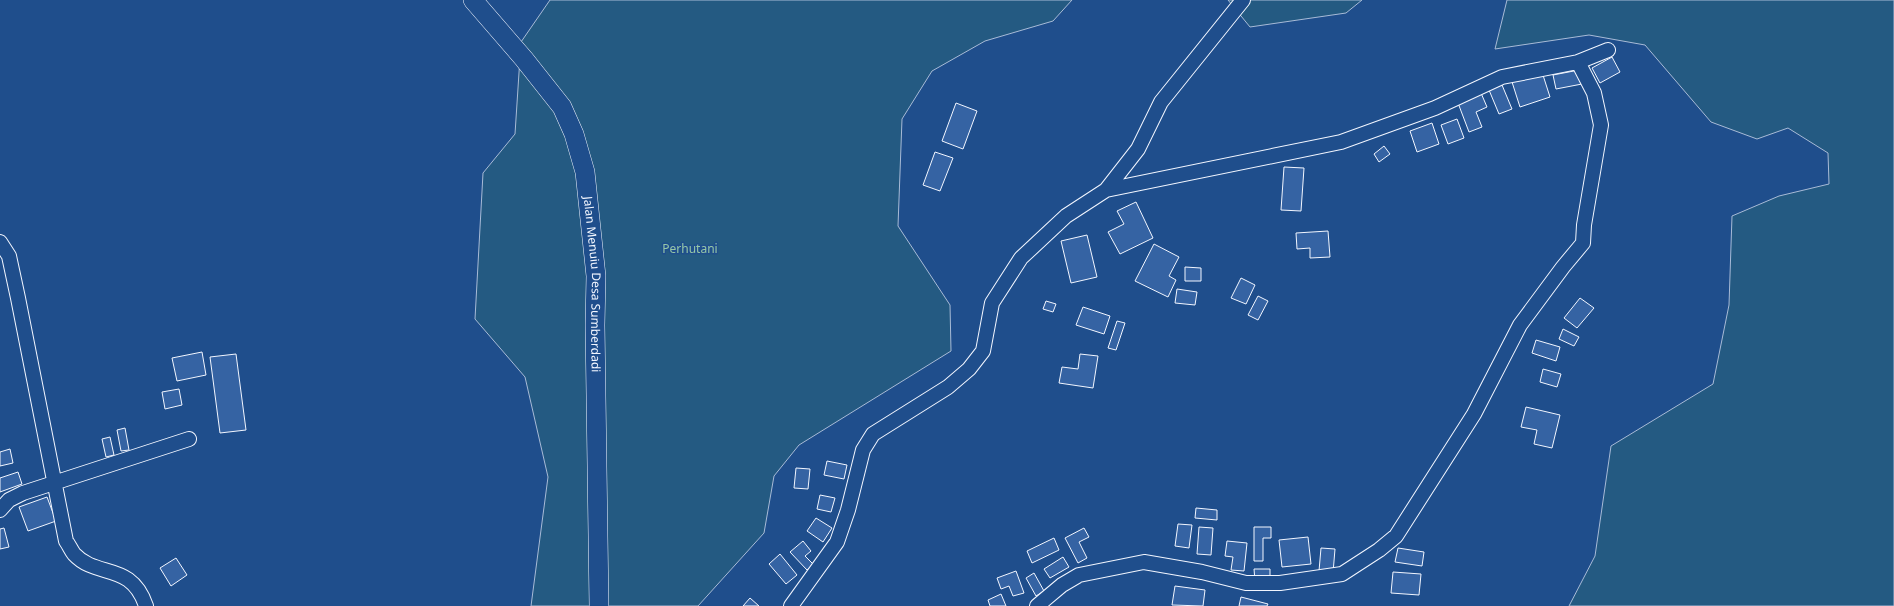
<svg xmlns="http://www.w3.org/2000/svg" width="1894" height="606" font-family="'Noto Sans',sans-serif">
	<rect width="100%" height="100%" fill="#1f4e8c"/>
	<!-- green -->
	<path fill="#245a82" stroke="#a8bbd7" d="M550,0H1072L1053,21L985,41L932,71L902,119L898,226L950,305L951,351L799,445L774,476L764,533L698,606H531L548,477L525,377L475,319L483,173L515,134L521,42Z
		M1228,0H1362L1346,13L1250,27Z
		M1507,0H1894V606H1569L1595,556L1611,446L1713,384L1729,305L1732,216L1779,196L1829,184L1828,153L1788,128L1757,139L1711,122L1645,45L1589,35L1495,49Z"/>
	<!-- building -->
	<path fill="#3563a3" stroke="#f2f6ff" d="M1612,57L1620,72L1600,83L1592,68Z
		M1579,70L1582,84L1556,89L1553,75Z
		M1542,72L1550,97L1520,107L1512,82Z
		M1502,85L1512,109L1499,114L1489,90Z
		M1481,93L1487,107L1476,112L1482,127L1469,132L1458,103Z
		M956,103L977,111L963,149L942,141Z
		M1457,119L1464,138L1448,144L1441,125Z
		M1432,123L1439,144L1417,152L1410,131Z
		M1384,146L1390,154L1379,162L1374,154Z
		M935,152L953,158L940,191L923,185Z
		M1284,167L1304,168L1301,211L1281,210Z
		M1136,202L1153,238L1120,254L1108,232L1124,224L1117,211Z
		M1328,231L1330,257L1310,258V248L1297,249L1296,233Z
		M1087,235L1097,277L1071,283L1061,241Z
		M1154,244L1179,257L1169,276L1176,280L1168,297L1135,281Z
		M1185,267L1201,268V281H1185Z
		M1241,278L1255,285L1246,304L1231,298Z
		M1177,289L1197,292L1195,305L1175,303Z
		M1258,296L1268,301L1258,320L1248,315Z
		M1580,298L1594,308L1577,328L1564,318Z
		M1046,301L1056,304L1053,312L1043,309Z
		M1083,307L1110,316L1104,334L1076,325Z
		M1117,321L1125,323L1116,350L1108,348Z
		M1563,329L1579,337L1574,346L1559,339Z
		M1536,340L1560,347L1556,361L1532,353Z
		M202,352L206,375L177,381L172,358Z
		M236,354L246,430L220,433L210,357Z
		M1080,354L1098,356L1093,388L1059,383L1062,367L1078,369Z
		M1543,369L1561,374L1557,387L1540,382Z
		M179,389L182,405L165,409L162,392Z
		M1526,407L1560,415L1552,448L1534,444L1537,430L1521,427Z
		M125,428L129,450L121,451L117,430Z
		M110,437L114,455L106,457L102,439Z
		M10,449L13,463L0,466V452Z
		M827,461L847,465L844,479L824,475Z
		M796,468L810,469L808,489L794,488Z
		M18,472L22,484L0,492V478Z
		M820,495L835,498L831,512L817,509Z
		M47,497L56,521L28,531L19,507Z
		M1196,508L1217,510V520L1195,518Z
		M816,518L832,528L823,542L807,531Z
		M1178,524L1192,525L1189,548L1175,546Z
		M1199,527L1213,528L1211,555L1197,554Z
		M1254,527H1271V538H1263V561H1254Z
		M4,528L9,547L0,549V529Z
		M1084,528L1089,537L1079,542L1087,558L1078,563L1065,538Z
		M1308,537L1311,564L1282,567L1279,540Z
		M1054,538L1059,550L1032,563L1027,551Z
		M803,541L811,551L805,556L813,564L807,570L790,552Z
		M1227,541L1247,543L1244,571L1231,570L1233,557L1225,556Z
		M1321,548L1335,549L1333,573L1319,571Z
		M1398,548L1424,552L1422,566L1395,562Z
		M780,554L797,575L786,584L769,564Z
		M1063,557L1069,567L1050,578L1044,569Z
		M176,558L187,575L171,586L160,568Z
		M1254,569H1270V580L1255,581Z
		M1016,571L1024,593L1013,596L1009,586L1001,589L997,578Z
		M1393,572L1421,574L1419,595L1391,593Z
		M1034,573L1044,591L1036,596L1026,578Z
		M1175,586L1205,590L1203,606L1172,605Z
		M1001,594L1006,606H990L988,600Z
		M1241,597L1268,604L1267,606H1239Z
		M750,598L759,606H743Z"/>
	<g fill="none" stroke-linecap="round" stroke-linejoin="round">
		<!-- street casing -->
		<g stroke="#f2f6ff" stroke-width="16">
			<path id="street" d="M1106,190L1138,149L1161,102L1243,0
				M0,242L9,256L18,298L66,541C69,545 71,550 74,554C97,579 131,561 146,606
				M0,510L9,500L23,493L189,439
				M791,606L837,542L848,510L863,450L873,434L948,387L969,369L983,351L992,303L1021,258L1066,216L1106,190L1341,142L1435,108L1502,77L1578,62L1608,50
				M1037,606L1062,585L1079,575L1144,562L1202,572L1246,583H1280L1342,574L1379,550L1396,536L1474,414L1520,325L1563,267L1583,243L1584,225L1601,125L1594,93L1578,62"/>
		</g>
		<!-- secondary casing -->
		<g stroke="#f2f6ff" stroke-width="20">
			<g id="secondary">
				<path id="s1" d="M473,0L524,59L562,107L574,134L585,172L596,276L595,325L599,606"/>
			</g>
		</g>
		<!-- street -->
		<use href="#street" stroke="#1f4e8c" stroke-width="14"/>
		<!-- secondary -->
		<use href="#secondary" stroke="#1f4e8c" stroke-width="19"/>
	</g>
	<g text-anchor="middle" stroke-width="3" stroke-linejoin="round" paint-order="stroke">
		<!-- park labels -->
		<g font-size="12" fill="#97c8a6" stroke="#1f4e8c">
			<text x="690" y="253">Perhutani</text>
		</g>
		<!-- street labels -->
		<g font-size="12" fill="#f2f6ff" stroke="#1f4e8c">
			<text dy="4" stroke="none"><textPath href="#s1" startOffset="321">Jalan Menuiu Desa Sumberdadi</textPath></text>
		</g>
	</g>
</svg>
